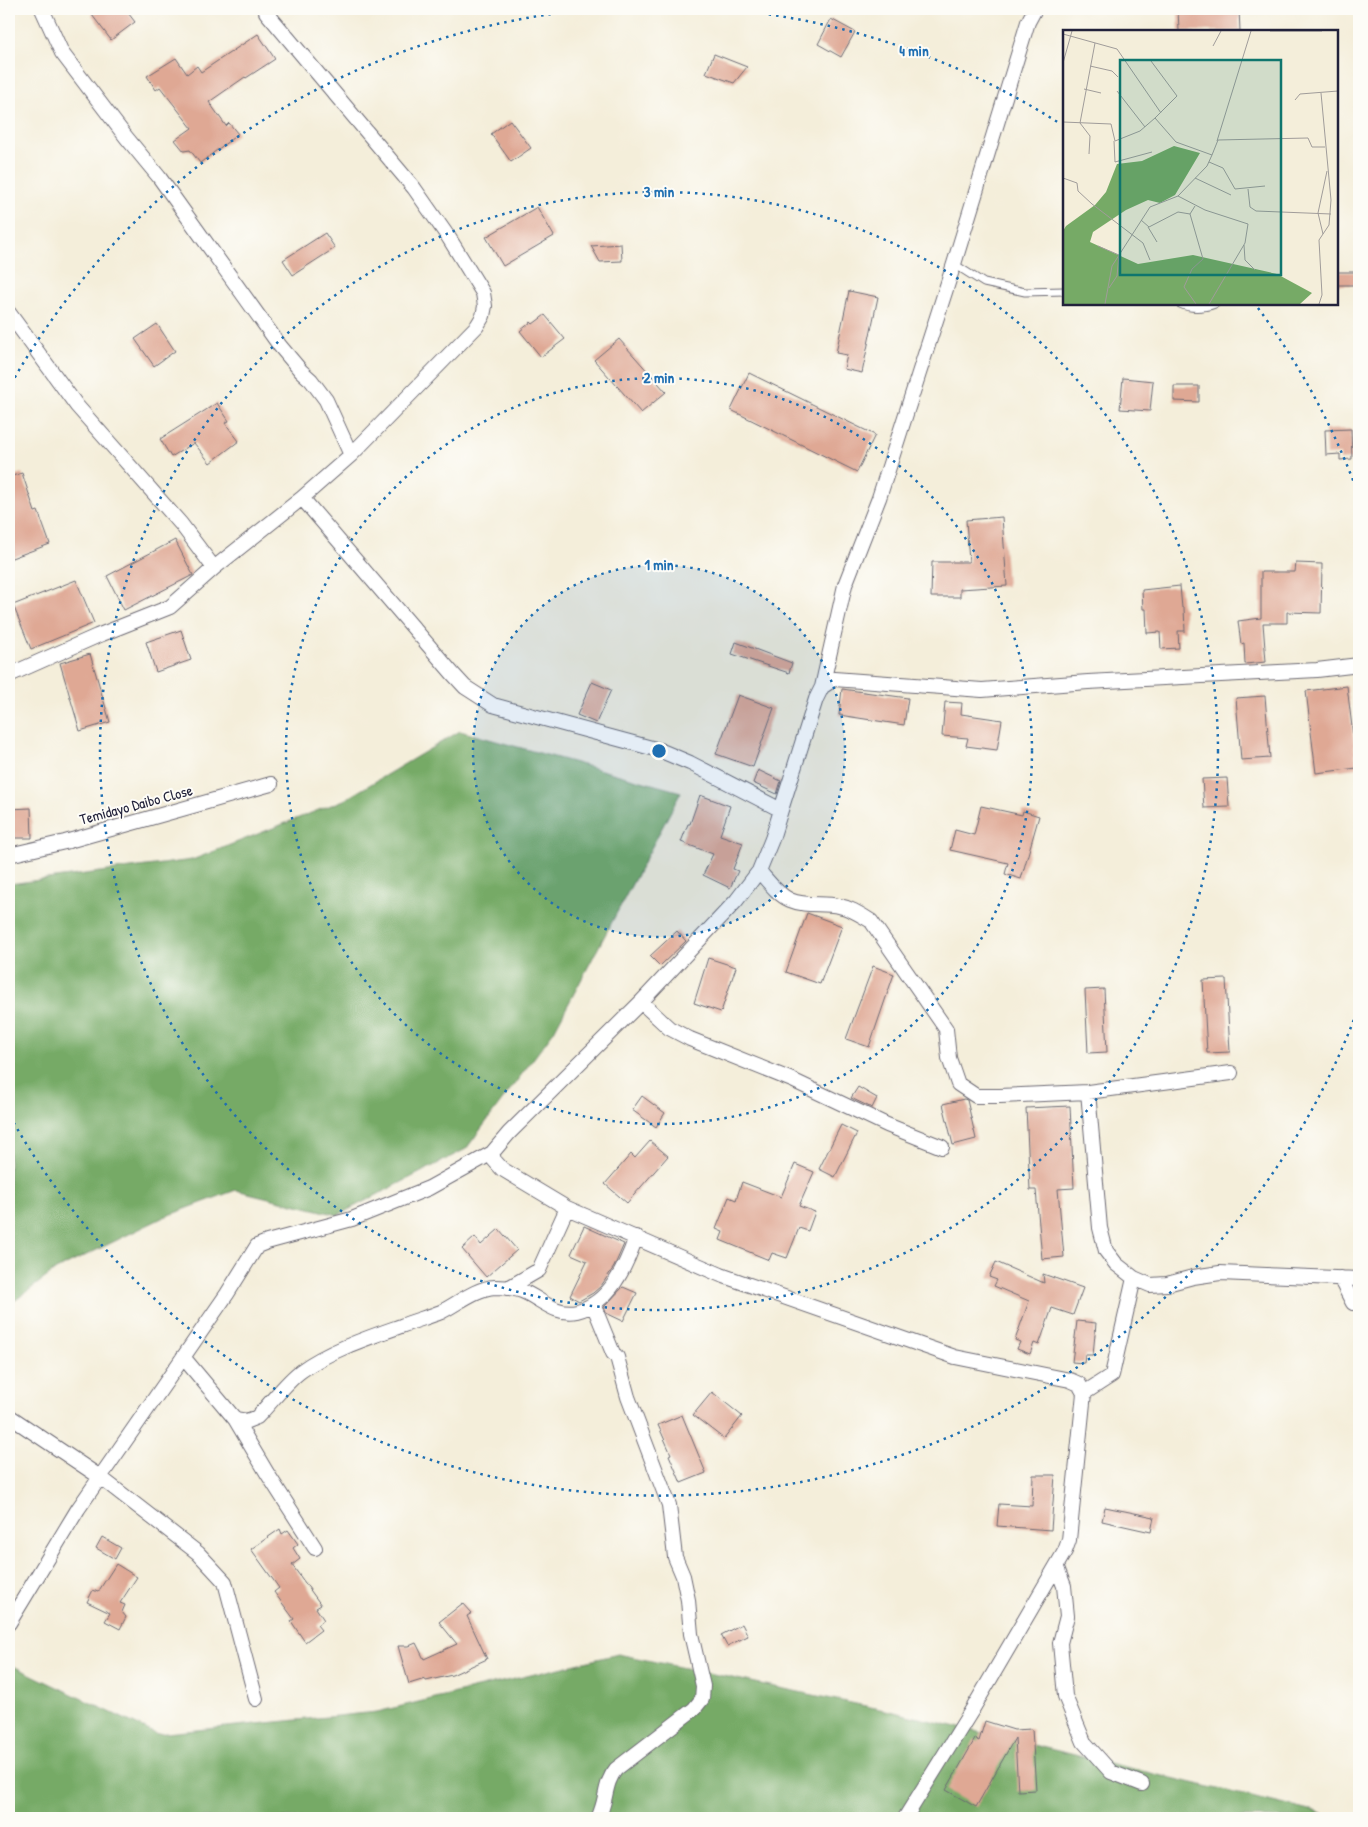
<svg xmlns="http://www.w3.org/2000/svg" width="1368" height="1827" font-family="'Patrick Hand',sans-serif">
	<rect width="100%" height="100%" fill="#fdfcf7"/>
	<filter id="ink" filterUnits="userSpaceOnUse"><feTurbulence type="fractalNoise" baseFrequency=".02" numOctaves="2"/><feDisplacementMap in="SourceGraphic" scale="10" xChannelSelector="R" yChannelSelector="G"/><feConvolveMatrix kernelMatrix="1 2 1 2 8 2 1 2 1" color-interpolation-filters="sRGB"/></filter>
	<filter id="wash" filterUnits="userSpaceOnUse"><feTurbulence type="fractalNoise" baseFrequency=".0096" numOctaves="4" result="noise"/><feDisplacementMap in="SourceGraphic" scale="20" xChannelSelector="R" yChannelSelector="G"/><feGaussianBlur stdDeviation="1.12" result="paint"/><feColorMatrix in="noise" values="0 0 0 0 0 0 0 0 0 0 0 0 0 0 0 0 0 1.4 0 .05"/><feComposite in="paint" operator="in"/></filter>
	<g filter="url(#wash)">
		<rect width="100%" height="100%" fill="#f4eeda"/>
		<!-- forest -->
		<path fill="#76aa66" stroke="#4c6650" d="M460,731L681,792L554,1031L466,1149L338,1215L236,1190L164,1217L56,1270L9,1305V884L192,860L344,800Z
			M618,1654L894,1712L1340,1818H9V1664L156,1734L377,1712Z"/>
		<g id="blocks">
			<!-- building -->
			<path fill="#dfa894" d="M101,9H125L135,22L111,40L92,15Z
				M1178,9H1239L1240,31H1179Z
				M831,19L855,32L841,57L818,44Z
				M258,34L275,59L246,78L245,77L209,102L226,126L229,123L238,134L200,163L190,150L184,151L175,140L192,128L160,87L156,90L147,76L176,58L187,74L197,66L201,72Z
				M714,54L747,67L734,83L706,73Z
				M510,120L531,148L511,162L491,134Z
				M537,207L554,236L503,266L486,237Z
				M325,233L335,248L293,275L283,260Z
				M621,244L622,261L600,262L591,246Z
				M1337,272H1359V285H1337Z
				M849,291L878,297L862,373L844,369L847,355L836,353Z
				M545,315L565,339L541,357L520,331L531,322L533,324Z
				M157,324L175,351L154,366L135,339Z
				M619,339L666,392L641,413L594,360Z
				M749,373L875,435L857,472L731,410Z
				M1123,378L1153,381L1150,411L1120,409Z
				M1174,386H1199V402L1174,401Z
				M217,403L229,421L225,423L239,441L210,463L194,443L171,457L160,439Z
				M1351,429L1352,459L1340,460V454L1326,455L1325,430Z
				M22,473L35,512L38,511L50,544L9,559V477Z
				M1002,517L1007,586L960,589V597H931L932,562H969L966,520Z
				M175,540L193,575L124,610L107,576Z
				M1296,563L1322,564L1321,613L1287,612V623H1263L1266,662L1245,664L1244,643L1241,644L1238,621L1261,618V572H1295Z
				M76,580L94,623L31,649L13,605Z
				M1180,586L1182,608H1184L1185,631H1178L1179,648L1161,649L1160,632L1147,633L1146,609H1143L1142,590Z
				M181,630L191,660L156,672L146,642Z
				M736,642L792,663L789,673L732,654Z
				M90,654L110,722L80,731L60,663Z
				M592,682L611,690L596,723L577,715Z
				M1347,686L1357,768L1316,773L1306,691Z
				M842,689L908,698L904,725L839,715Z
				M738,695L774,708L753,767L716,754Z
				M1265,696L1270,758L1241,760L1236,698Z
				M945,702L962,703L961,714L1002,720L997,750L966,746L968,738L942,736Z
				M758,770L781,781L777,794L753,783Z
				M1227,778L1229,807L1204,808L1202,779Z
				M700,795L730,806L720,835L743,843L733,869L738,871L730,888L703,875L713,854L681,842L688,824H690Z
				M981,806L1022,815L1023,811L1039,816L1021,879L1005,874L1008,863L950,850L955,830L974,835Z
				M31,808L32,838H9V809Z
				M807,913L842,926L820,984L786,972Z
				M677,931L686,941L660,966L650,956Z
				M708,958L736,967L721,1012L694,1003Z
				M873,966L894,974L869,1047L846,1039Z
				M1226,979L1230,1052L1207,1053L1203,980Z
				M1104,989L1107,1052L1088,1053L1085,990Z
				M858,1087L877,1098L872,1108L851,1098Z
				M642,1096L665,1113L656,1127L632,1110Z
				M964,1099L967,1100L976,1139L953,1145L943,1104Z
				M1070,1106L1074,1188L1058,1189L1064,1257L1042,1259L1036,1190H1030L1026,1108Z
				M841,1125L857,1133L835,1177L819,1169Z
				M650,1141L668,1156L627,1203L605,1184L631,1154L635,1158Z
				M795,1164L814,1172L799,1206L815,1212L808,1231L799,1228L787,1258L772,1253L769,1260L720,1240L723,1232L716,1229L729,1197L736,1200L742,1182L781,1197Z
				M584,1226L624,1244L614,1267L601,1286L593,1293L579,1301L570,1296L587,1261L571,1254Z
				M499,1229L517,1250L486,1277L462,1249L475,1237L481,1245Z
				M996,1262L1044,1283L1043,1274L1083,1288L1073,1315L1052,1308L1039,1345L1034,1343L1030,1354L1017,1349L1020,1342L1015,1340L1029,1301L994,1286L997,1280L989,1277Z
				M623,1287L637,1293L623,1321L606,1313L604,1307Z
				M1077,1321L1096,1323L1093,1355H1085L1084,1363L1072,1362Z
				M712,1392L742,1416L724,1439L693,1415Z
				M682,1415L706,1473L681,1483L669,1455L671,1454L658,1425Z
				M1033,1475H1055L1051,1530L997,1526L999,1504L1032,1506Z
				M1105,1507L1154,1517L1151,1532L1102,1521Z
				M280,1529L282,1534L288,1530L298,1544L293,1548L300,1559L292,1565L321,1605L316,1608L324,1620L317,1625L321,1630L305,1642L291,1621L294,1619L274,1592L279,1588L251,1549Z
				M102,1537L121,1548L115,1559L96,1548Z
				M116,1564L137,1577L120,1603L125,1605L122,1612L126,1617L120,1629L105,1621L110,1613L87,1602L93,1590L98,1592Z
				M463,1603L472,1613L467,1616L487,1659L452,1675L426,1681L425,1679L409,1684L398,1646H409L416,1643L424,1659L457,1644L439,1622Z
				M742,1624L748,1636L727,1646L721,1635Z
				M985,1721L1014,1730L1032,1729L1036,1790L1018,1791L1015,1738L976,1807L946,1790L975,1739L979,1741Z"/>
		</g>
	</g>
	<g filter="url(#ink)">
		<use href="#blocks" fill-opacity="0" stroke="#6c6973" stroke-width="1"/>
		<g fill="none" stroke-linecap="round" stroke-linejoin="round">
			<!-- service casing -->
			<g stroke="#6c6973" stroke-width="9">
				<path id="service" d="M954,264L984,283L1025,292L1064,291
					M1180,304C1191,309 1204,308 1215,304"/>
			</g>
			<!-- minor casing -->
			<g stroke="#6c6973" stroke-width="16">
				<path id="minor" d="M42,9L62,53L126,137L159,177L280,346L301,371L311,380L326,400L351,455
					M266,12L414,188L449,238L483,293L485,306L483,316L477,326L351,455L302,498
					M9,313L77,406L181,524L214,568
					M9,675L97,636L170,607L214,568L302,498L453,674L465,687L493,705L659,750L690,763L781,810L772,839L759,871L736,901L641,1002L509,1133L492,1153L429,1188L352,1219L267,1242L257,1246L227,1294L78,1509L9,1623
					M822,687L845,585L879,498L954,264L1028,22L1035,9
					M781,810L816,699L822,687L834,679L982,690L1088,682L1317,670L1359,665
					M9,855L65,842L271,784
					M759,871C768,881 777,894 790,900C806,907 823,902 839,906C851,908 861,915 871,921L946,1029L949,1058L958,1084L976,1096H1000L1088,1092L1231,1073
					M641,1002L669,1028L690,1039L792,1080L887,1125L942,1147
					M1088,1092L1100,1228L1106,1251L1116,1264L1134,1278L1150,1285L1167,1284L1193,1277L1220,1273L1359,1279
					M492,1153L494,1160L502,1169L567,1208L721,1275L955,1357L1070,1380L1079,1384L1084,1393L1069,1540L1065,1551L972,1710L905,1818
					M1340,1278L1353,1303L1359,1299
					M508,1288L539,1270L567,1208
					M593,1304L613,1353L617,1357L628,1397L669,1505L675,1557L683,1576L688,1600L691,1634L703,1686L702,1699L694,1709L616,1769C604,1783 607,1801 598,1818
					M183,1357L235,1419L247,1421L257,1417C270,1404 287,1381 301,1371C328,1351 370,1337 401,1326C414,1321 428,1317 441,1312C457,1304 476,1288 495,1287C504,1287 514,1288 522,1291C540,1298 555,1316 577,1311C610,1303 626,1266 636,1237
					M1084,1393L1112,1375L1134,1278
					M9,1416L100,1477L198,1553L225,1582L256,1699
					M235,1419L267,1473L315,1548
					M1057,1568L1064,1586L1067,1616L1060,1643L1065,1696L1084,1742L1111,1772L1142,1784"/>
			</g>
			<!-- service -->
			<use href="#service" stroke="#fff" stroke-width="7"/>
			<!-- minor -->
			<use href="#minor" stroke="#fff" stroke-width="14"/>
		</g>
	</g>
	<!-- distance rings -->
	<circle cx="659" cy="751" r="186" fill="#1f6fb2" fill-opacity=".12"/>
	<g fill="none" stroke="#1f6fb2" stroke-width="2.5" stroke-dasharray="2.5 5">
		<circle cx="659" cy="751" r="186"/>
		<circle cx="659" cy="751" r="373"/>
		<circle cx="659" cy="751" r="559"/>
		<path d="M1359 1006A745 745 0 0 1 11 1118M11 384A745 745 0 0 1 594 9M724 9A745 745 0 0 1 1059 123M1258 308A745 745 0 0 1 1359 496"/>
	</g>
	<g text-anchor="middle" stroke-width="4" stroke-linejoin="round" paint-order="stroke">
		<!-- street labels -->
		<g font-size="15" fill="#22223b" stroke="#fdfcf7">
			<text transform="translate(136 805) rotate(-15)" y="5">Temidayo Daibo Close</text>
		</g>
	</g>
	<!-- overview -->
	<g transform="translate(1063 30)">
		<rect width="275" height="275" fill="#f4eeda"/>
		<path d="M111,116L137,123L112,165L97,173L85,170L63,180L30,202L27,212L75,234L130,225L214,244L249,263L237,274H0V201L3,196L32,175L43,162L54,134L79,131Z" fill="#76aa66"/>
		<path fill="none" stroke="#a09c9a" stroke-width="1" d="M207,1H259M0,4L54,19L98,83M150,16L158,1M88,31L114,66L92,88M0,33L9,1M27,36L49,41L55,47M21,59L38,63M54,61L82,97M232,70L237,64L275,61M0,92L48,94L52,111L77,101L92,88L113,112L149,125L144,136L115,166L87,177L49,236L42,274M51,111L52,132L89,122M154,111L188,1M26,124L27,106L17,93L32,13M149,125L155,110L245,108L249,117H262M146,132L160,138L172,159L202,156M0,148L14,153L15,161L29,174L80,213L87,230M132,148L168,165M185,159L187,177L193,181L268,184M115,166L142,180L185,194L182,213L146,274M127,184L140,229L129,239L121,257L133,274M78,190L86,197L115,182L127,184L132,176M85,197L94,212M260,204L255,183L264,141M181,215L182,230L192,240M35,216L56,225L54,246L46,258M256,274L259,265L256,210L266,195L268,170L258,63"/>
		<path fill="#0f766e" fill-opacity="0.15" stroke="#0f766e" stroke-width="2.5" d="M57,30H218V245H57Z"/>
		<rect width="275" height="275" fill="none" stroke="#22223b" stroke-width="2.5"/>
	</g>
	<circle cx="659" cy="751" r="8" fill="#1f6fb2" stroke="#fdfcf7" stroke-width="2.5"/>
	<g font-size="15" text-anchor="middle" font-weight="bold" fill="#1f6fb2" stroke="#fdfcf7" stroke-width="4" stroke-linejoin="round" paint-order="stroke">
		<text x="914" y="56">4 min</text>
		<text x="659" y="197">3 min</text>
		<text x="659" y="383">2 min</text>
		<text x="659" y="570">1 min</text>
	</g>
	<!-- margin -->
	<rect width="1368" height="1827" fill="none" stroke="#fdfcf7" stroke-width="30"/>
</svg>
